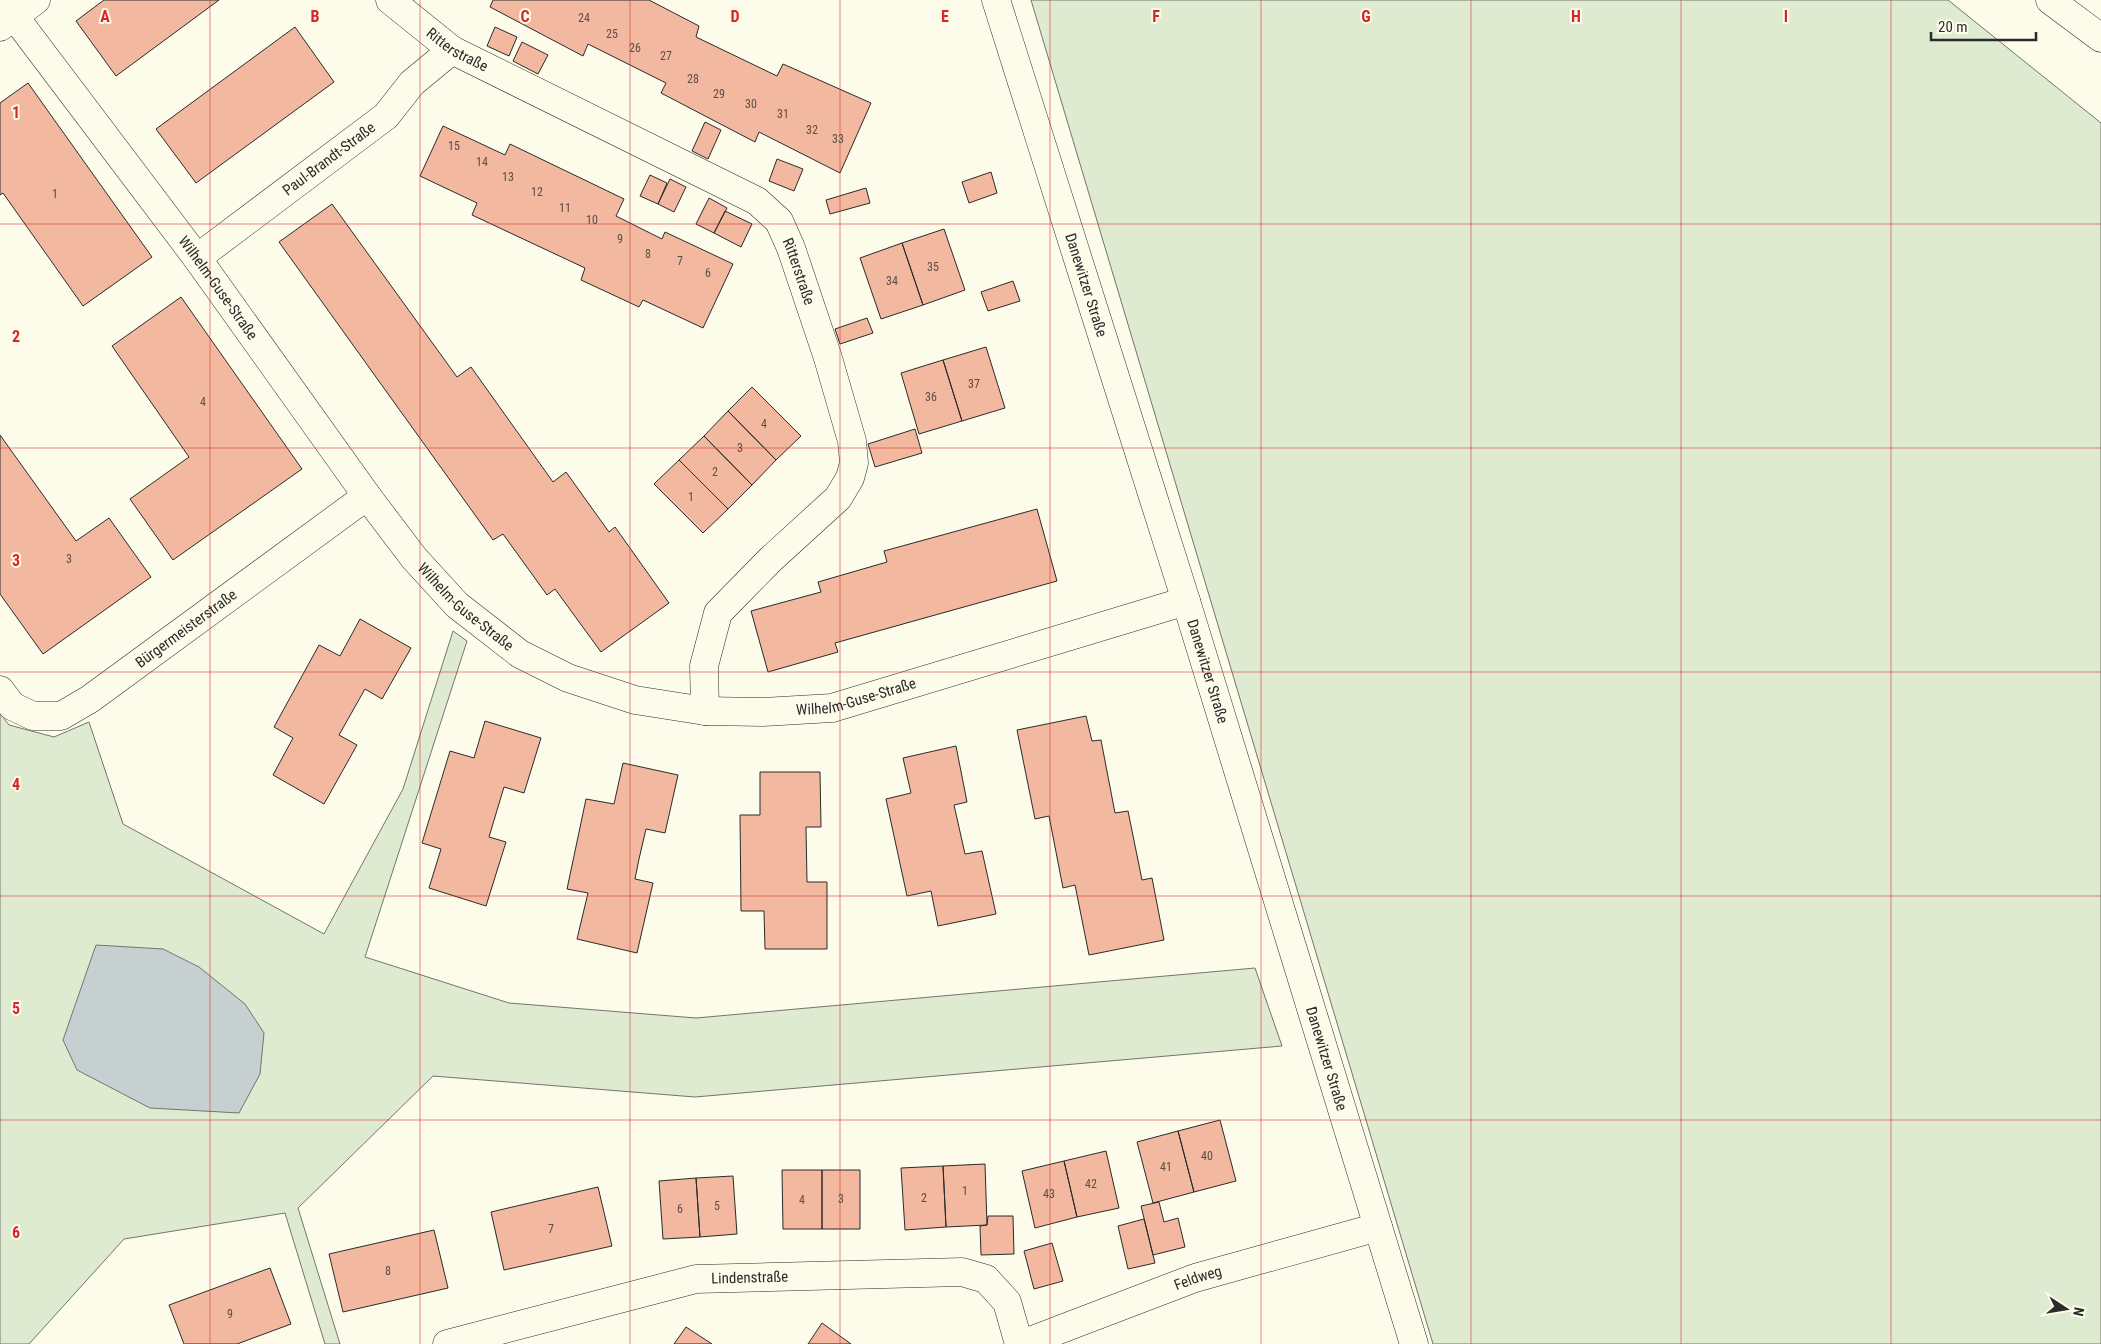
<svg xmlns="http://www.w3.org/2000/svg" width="2101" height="1344" font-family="'Roboto Condensed',sans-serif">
	<rect width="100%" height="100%" fill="#fdfbea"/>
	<!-- green -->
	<path fill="#deebd1" stroke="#74746e" d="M1031,0H1948L2101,123V1344H1433Z
		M453,631L467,641L365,957L509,1003L696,1018L1255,968L1282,1046L695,1097L433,1076L298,1208L340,1344H325L285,1213L124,1239L29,1344H0V713L9,725L54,737L89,722L123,824L324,934L403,789Z"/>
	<!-- water -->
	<path fill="#c7d0d0" stroke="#74746e" d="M96,945L163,949L199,967L245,1004L264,1033L260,1074L239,1113L150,1108L77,1070L63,1040Z"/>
	<!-- building -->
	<path fill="#f2b8a0" stroke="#2b2b2b" d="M104,0H219L116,76L76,21Z
		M493,0H649L699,26L696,37L777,76L783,64L871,103L840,173L759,132L755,142L661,93L666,83L588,44L583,56L490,7Z
		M295,27L334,82L196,183L156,129Z
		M495,27L517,37L509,56L487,46Z
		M522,42L548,55L538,74L513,61Z
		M28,83L152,257L83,306L3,193L0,195V103Z
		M705,122L721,130L708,159L692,151Z
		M443,126L505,155L510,144L624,199L616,216L662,239L665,232L733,264L703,328L643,300L639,307L581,280L585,268L472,215L477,203L420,176Z
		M777,159L803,169L794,191L769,181Z
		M991,172L997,193L969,203L962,182Z
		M650,175L667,183L658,204L640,196Z
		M670,179L686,187L674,212L658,204Z
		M866,188L870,203L830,214L826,200Z
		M709,198L727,208L714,233L696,224Z
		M332,204L457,377L471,367L553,482L566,472L609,532L615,527L669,603L601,652L555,589L547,595L503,534L493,540L279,242Z
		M725,211L752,224L741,247L714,233Z
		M944,229L965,290L923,305L902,243Z
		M902,243L923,305L881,319L860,258Z
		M1013,281L1020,301L988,311L981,292Z
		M181,297L302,469L173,560L130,499L189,457L112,346Z
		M867,318L873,333L840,344L835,329Z
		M986,347L1005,408L962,421L943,360Z
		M943,360L962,421L919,434L901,373Z
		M752,387L801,436L776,460L728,411Z
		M728,411L776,460L752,485L704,436Z
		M915,429L922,453L875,467L868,444Z
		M0,435L76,541L109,518L151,577L43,654L0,594Z
		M704,436L752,485L728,509L679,460Z
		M679,460L728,509L703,533L654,484Z
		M1037,509L1057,581L835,643L838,652L768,672L751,611L821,592L818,582L887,562L884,551Z
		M360,619L411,648L382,699L365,689L339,735L357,745L324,804L273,775L293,738L274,727L319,645L340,656Z
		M1086,716L1092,741L1101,740L1115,813L1128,811L1142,880L1152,878L1164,940L1089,955L1075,885L1063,888L1049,816L1035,819L1017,730Z
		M485,721L541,738L524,793L504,787L489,837L506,842L486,906L429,888L441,849L422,843L450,751L474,758Z
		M956,746L967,802L954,805L965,854L982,851L996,914L938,926L931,891L907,896L886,799L911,793L903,758Z
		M623,763L678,775L665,833L646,829L639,859L635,879L653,883L637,953L577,939L588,893L567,889L586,799L614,804Z
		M760,772H820L821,827H806L807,882H827V949H765L764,911H741L740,815H760Z
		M1220,1120L1236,1181L1194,1192L1178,1131Z
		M1178,1131L1194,1192L1153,1203L1137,1142Z
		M1106,1151L1119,1208L1077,1217L1064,1161Z
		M1064,1161L1077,1217L1035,1228L1022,1171Z
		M985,1164L987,1225L946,1227L943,1166Z
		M943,1166L946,1227L905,1230L901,1168Z
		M782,1170H822V1229H783Z
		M822,1170H860V1229H822Z
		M733,1176L737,1234L700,1237L696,1178Z
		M696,1178L700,1237L663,1239L659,1181Z
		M598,1187L612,1246L504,1270L491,1212Z
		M1159,1202L1164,1222L1178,1218L1185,1247L1153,1255L1141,1206Z
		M988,1216H1013L1014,1254L981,1255L980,1226L987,1225Z
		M1144,1219L1155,1263L1128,1269L1118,1226Z
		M434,1230L448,1288L343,1312L329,1254Z
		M1052,1243L1063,1281L1034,1289L1024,1251Z
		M270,1268L291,1324L237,1344H184L169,1305Z
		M822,1323L851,1344H808Z
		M686,1327L712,1344H674Z"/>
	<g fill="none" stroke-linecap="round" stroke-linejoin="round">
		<!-- street casing -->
		<g stroke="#2b2b2b" stroke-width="29">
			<g id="street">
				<path id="s1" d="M2,0L197,258L367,496L414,558L457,605L520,654L568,678L635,700L705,711L763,712L832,708L1186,601"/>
				<path id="s2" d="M390,0L452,50L757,201L779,221L791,248L828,358L852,441L854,463L850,478L838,498L770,560L718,613L704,666L705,711"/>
				<path d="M0,27L36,0"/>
				<path id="s3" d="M197,258L386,116L412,83L452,50"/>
				<path id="s4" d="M0,690L12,706L33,716H61L90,699L367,496"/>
				<path id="s5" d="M447,1344L696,1279L962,1272L986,1279L1007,1302L1019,1344"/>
				<path id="s6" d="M1022,1344L1195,1278L1378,1227"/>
			</g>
		</g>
		<!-- secondary casing -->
		<g stroke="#2b2b2b" stroke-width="29">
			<g id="secondary">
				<path id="s7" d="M996,0L1186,601L1414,1344"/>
				<path d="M2050,0L2101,38"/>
			</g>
		</g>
		<!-- street -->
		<use href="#street" stroke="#fdfbea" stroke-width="28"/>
		<!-- secondary -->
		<use href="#secondary" stroke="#fdfbea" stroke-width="28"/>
	</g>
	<!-- grid -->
	<path fill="none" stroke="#d62828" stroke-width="1" stroke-opacity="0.55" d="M210,0V1344M420,0V1344M630,0V1344M840,0V1344M1050,0V1344M1261,0V1344M1471,0V1344M1681,0V1344M1891,0V1344M0,224H2101M0,448H2101M0,672H2101M0,896H2101M0,1120H2101"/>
	<g text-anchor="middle" stroke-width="4" stroke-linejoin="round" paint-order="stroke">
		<!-- number labels -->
		<g font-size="12" fill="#5d4e48">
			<text x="584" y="22">24</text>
			<text x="612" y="38">25</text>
			<text x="635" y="52">26</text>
			<text x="666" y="60">27</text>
			<text x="693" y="83">28</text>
			<text x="719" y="98">29</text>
			<text x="751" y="108">30</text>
			<text x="783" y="118">31</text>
			<text x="812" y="134">32</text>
			<text x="838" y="143">33</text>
			<text x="454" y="150">15</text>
			<text x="482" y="166">14</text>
			<text x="508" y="181">13</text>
			<text x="537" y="196">12</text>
			<text x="55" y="198">1</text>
			<text x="565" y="212">11</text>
			<text x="592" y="224">10</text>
			<text x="620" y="243">9</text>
			<text x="648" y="258">8</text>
			<text x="680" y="265">7</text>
			<text x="933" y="271">35</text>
			<text x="708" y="277">6</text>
			<text x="892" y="285">34</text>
			<text x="974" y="388">37</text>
			<text x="931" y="401">36</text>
			<text x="203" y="406">4</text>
			<text x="764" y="428">4</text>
			<text x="740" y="452">3</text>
			<text x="715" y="476">2</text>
			<text x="691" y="501">1</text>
			<text x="69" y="563">3</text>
			<text x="1207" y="1160">40</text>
			<text x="1166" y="1171">41</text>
			<text x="1091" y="1188">42</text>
			<text x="965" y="1195">1</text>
			<text x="1049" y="1198">43</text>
			<text x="924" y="1202">2</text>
			<text x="841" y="1203">3</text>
			<text x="802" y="1204">4</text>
			<text x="717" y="1210">5</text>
			<text x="680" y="1213">6</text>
			<text x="551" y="1233">7</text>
			<text x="388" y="1275">8</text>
			<text x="230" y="1318">9</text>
		</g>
		<!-- street labels -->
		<g font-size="15" fill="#2b2b2b" stroke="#fdfbea">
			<text dy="5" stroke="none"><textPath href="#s2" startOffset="84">Ritterstraße</textPath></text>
			<text dy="5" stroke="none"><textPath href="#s3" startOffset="165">Paul-Brandt-Straße</textPath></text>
			<text dy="5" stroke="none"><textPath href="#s2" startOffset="504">Ritterstraße</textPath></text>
			<text dy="5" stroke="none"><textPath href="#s7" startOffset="299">Danewitzer Straße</textPath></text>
			<text dy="5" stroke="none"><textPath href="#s1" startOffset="360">Wilhelm-Guse-Straße</textPath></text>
			<text dy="5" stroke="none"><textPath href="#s1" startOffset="765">Wilhelm-Guse-Straße</textPath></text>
			<text dy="5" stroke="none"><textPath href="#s4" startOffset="224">Bürgermeisterstraße</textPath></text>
			<text dy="5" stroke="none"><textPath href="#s7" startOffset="704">Danewitzer Straße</textPath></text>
			<text dy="5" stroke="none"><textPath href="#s1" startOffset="1185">Wilhelm-Guse-Straße</textPath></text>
			<text dy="5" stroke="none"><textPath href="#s7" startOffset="1109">Danewitzer Straße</textPath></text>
			<text dy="5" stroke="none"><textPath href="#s5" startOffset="311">Lindenstraße</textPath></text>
			<text dy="5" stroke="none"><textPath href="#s6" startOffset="188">Feldweg</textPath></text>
		</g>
	</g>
	<g font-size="16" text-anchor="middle" font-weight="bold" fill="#d62828" stroke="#fdfbea" stroke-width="4" stroke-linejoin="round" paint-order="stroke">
		<text x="105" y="22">A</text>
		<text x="315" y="22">B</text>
		<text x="525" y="22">C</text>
		<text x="735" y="22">D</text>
		<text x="945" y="22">E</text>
		<text x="1156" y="22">F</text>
		<text x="1366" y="22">G</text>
		<text x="1576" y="22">H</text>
		<text x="1786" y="22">I</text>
		<text x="16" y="118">1</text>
		<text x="16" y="342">2</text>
		<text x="16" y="566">3</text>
		<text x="16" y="790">4</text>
		<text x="16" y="1014">5</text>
		<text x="16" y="1238">6</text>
	</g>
	<!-- north arrow -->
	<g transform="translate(2066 1309) rotate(102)" stroke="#fdfbea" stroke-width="4" paint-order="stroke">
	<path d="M0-4L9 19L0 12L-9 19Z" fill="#2b2b2b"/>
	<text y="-8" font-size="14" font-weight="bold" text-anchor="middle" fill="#2b2b2b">N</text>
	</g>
	<!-- scale -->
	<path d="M1931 32v8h105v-8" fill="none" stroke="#2b2b2b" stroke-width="2.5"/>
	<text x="1938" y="32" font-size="15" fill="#2b2b2b" stroke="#fdfbea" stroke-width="4" paint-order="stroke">20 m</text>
</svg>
